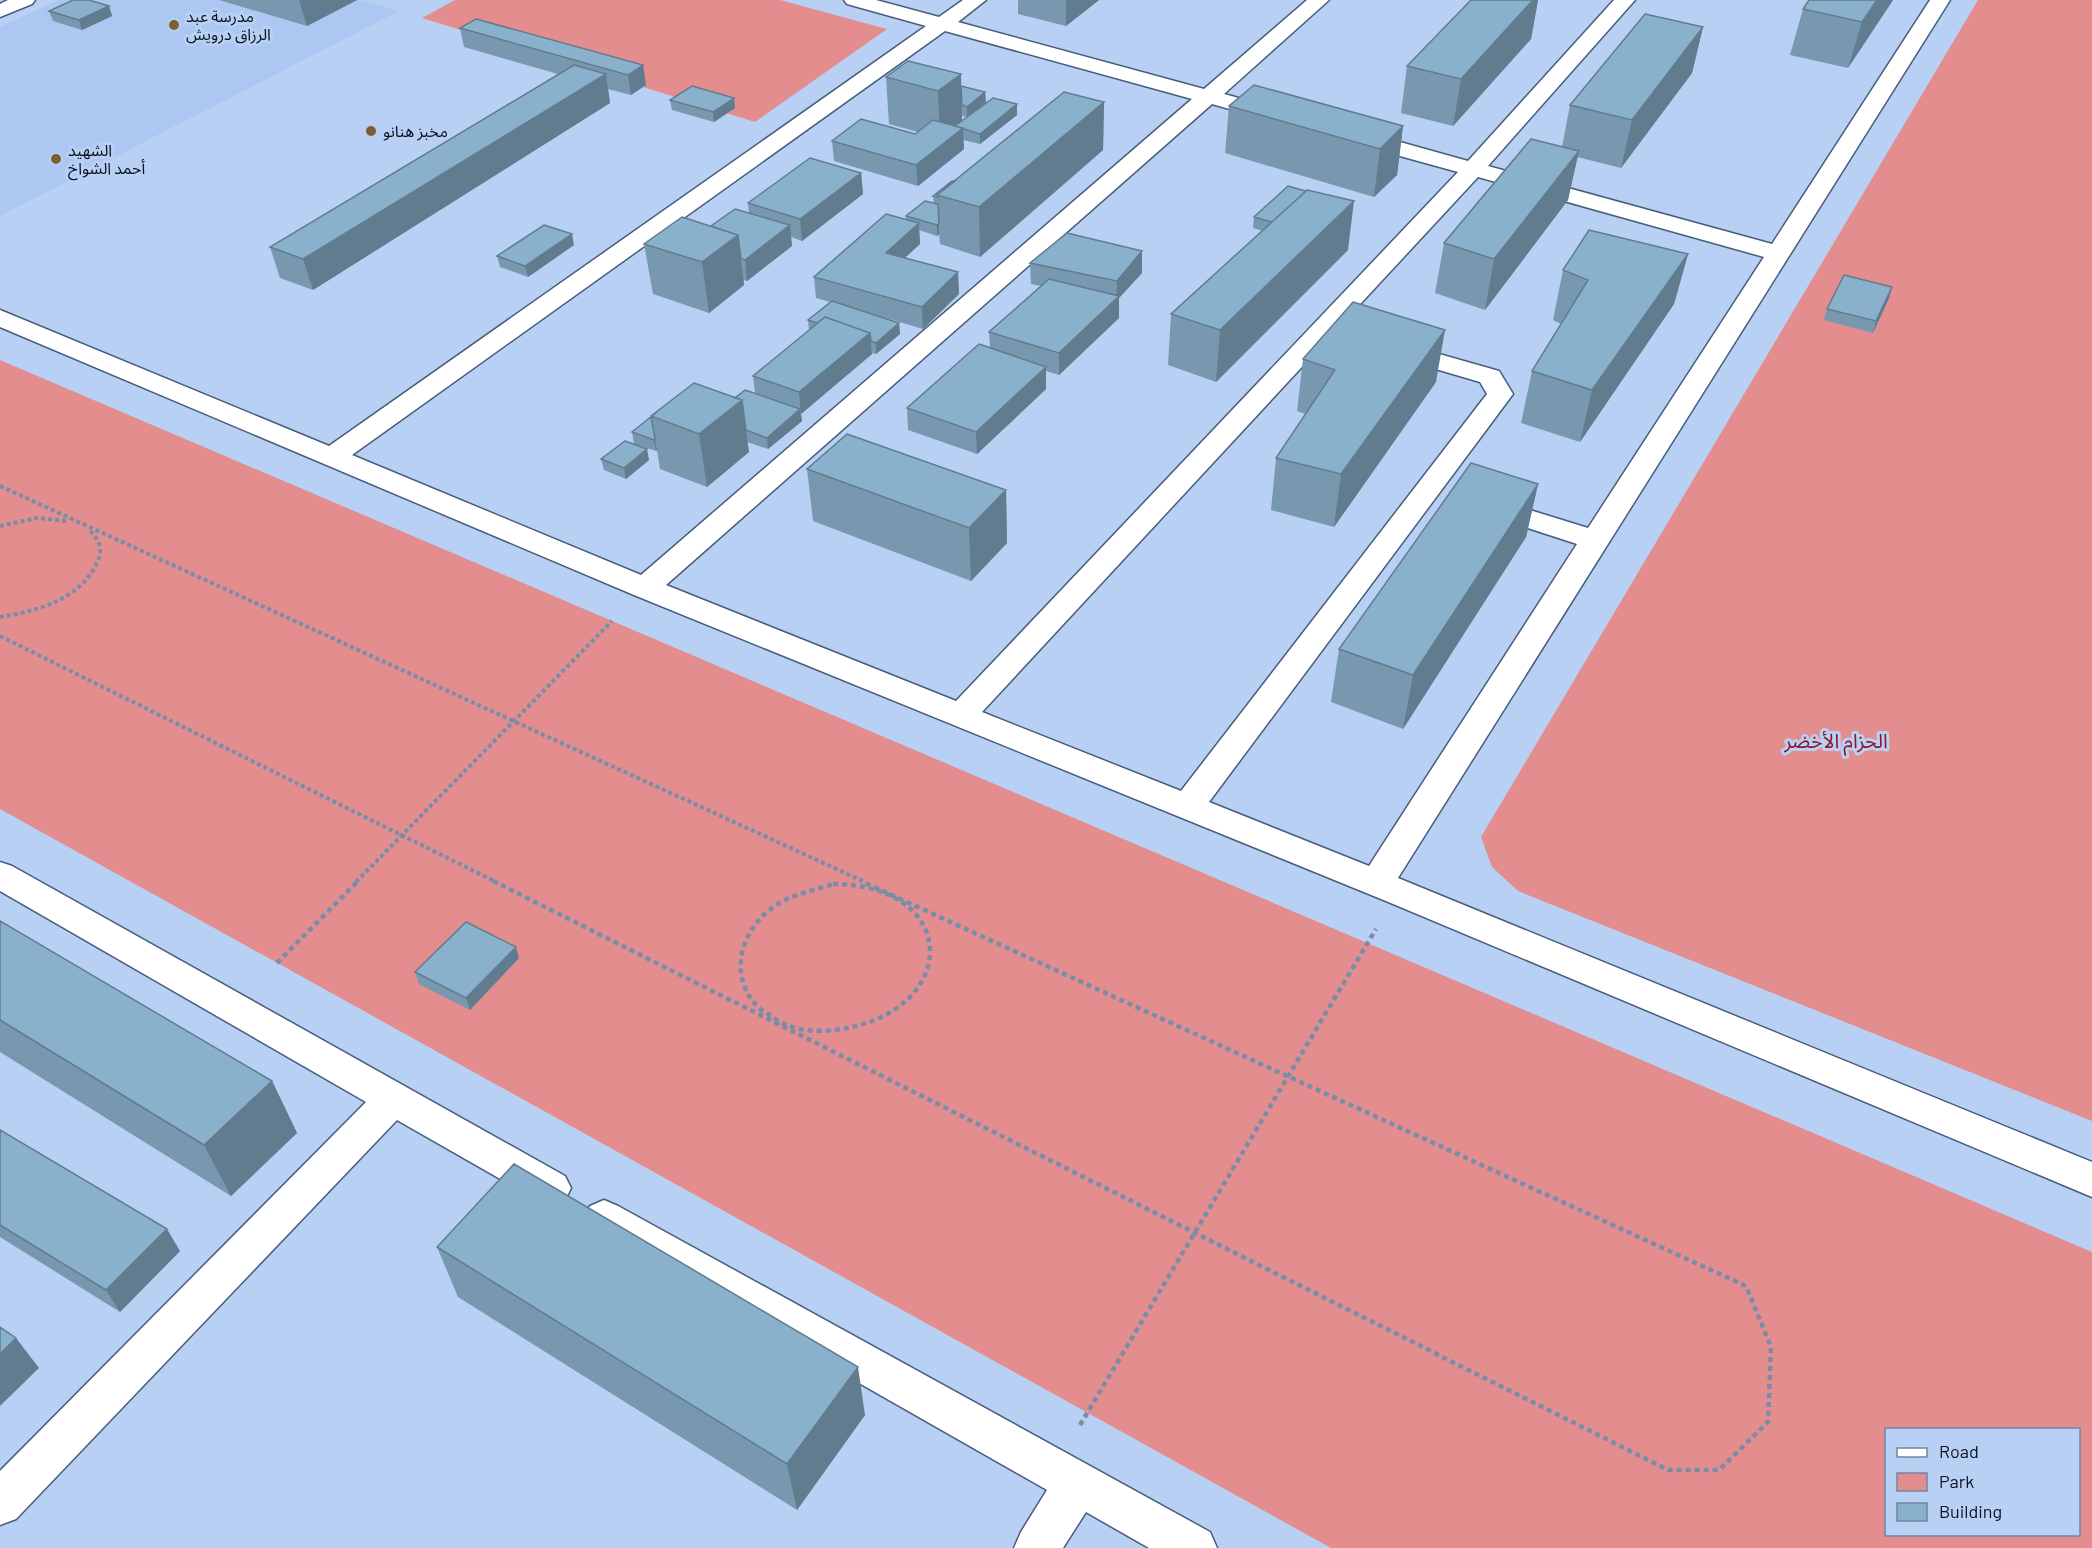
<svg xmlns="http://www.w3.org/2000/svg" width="2092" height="1548" font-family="Barlow,'Noto Sans Arabic',sans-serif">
	<rect width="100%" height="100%" fill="#b8d0f4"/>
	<!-- built -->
	<path fill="#abc7f2" d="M59,0H359L399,11L0,216V27Z"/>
	<!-- green -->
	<path fill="#e48d8f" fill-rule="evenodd" d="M455,0H780L887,29L755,122L422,18Z
		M1978,0H2092V1121L1518,891L1492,867L1481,837Z
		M0,360L2092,1252V1548H1331L0,809ZM1886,1430H2078V1534H1886Z"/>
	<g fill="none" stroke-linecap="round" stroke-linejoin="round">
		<!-- minor casing -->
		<g stroke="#485c7c" stroke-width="3">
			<path id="minor" d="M8,0H35L32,4L0,17V4Z
				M844,0H876L939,17L963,0H986L958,22L1204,89L1307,0H1329L1224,94L1283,110L1286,115L1283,120L1275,122L1212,104L666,585L956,701L1458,172L1349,142L1346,137L1349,132L1357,130L1468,161L1614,0H1635L1488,166L1772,244L1930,0H1950L1398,878L2092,1162V1197L1386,901L634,595L0,327V310L329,446L926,26L847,4ZM945,31L1192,99L641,575L352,455ZM1478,177L1764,257L1588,528L1488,497L1478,500L1474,506L1478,512L1577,544L1369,866L1209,802L1513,394L1499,371L1397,342L1388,345L1384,350L1388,355L1480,382L1487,394L1181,791L982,712Z
				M0,862L12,866L565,1176L571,1188L565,1200L551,1205L537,1200L397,1120L16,1519L0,1525V1471L366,1102L0,891Z
				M604,1200L618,1206L1210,1532L1217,1548H1149L1086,1512L1063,1548H1014L1021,1532L1047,1490L590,1230L584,1218L590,1206Z"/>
		</g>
		<!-- path-far1 -->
		<path stroke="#7a8da8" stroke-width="4" stroke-dasharray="4 3" stroke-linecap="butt" d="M0,486L865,882
			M0,526L37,518L67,521
			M0,617C37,611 83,599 98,560C103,549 99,539 90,531
			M0,636L496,882
			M356,882L612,621"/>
		<!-- path -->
		<path stroke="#7a8da8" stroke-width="4.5" stroke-dasharray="5 4" stroke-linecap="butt" d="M493,881L1668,1470H1719L1768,1422L1771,1347L1746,1286L861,881
			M833,884C963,885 961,1014 835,1030C815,1032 791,1031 774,1018C768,1014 760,1010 756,1005C724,969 746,919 785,900C800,893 818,889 833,884Z
			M277,963L358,881
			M1080,1425L1376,929"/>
		<!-- minor -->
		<use href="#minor" fill="#fff" fill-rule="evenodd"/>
	</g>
	<!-- wall -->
	<path fill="#7798af" d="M219,0H357L307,26Z
		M1018,0H1099L1066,26L1018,14Z
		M1471,0H1538L1531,39L1453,126L1401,113L1407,66Z
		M1893,0L1848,68L1790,55L1803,9Z
		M109,6L112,16L82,30L53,21L49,11Z
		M1703,27L1692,73L1621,168L1577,157L1568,200L1485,310L1435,293L1444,243L1562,147L1570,105Z
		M460,28L643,65L646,85L631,95L608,89L610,103L313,290L280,278L270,247L558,74L464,47Z
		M886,77L985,92L986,103L967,117L962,116V121L1017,104V115L980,144L963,140L964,149L918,186L834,161L832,141L915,134L918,132L889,124Z
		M734,98L735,108L714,122L672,110L670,100Z
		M1104,102L1103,150L980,257L940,244L939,234L937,236L919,230L920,244L905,258L958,272L959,294L923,329L883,317L899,323L900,334L876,354L872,353V354L801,414L802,421L768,449L747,442L749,452L707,487L660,469L657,450L656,451L634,444L632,432L657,412L755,393L753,376L809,330L808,320L830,302L816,298L814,277L906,220V216L934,203L933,196L955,181Z
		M1229,106L1403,126L1397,175L1374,197L1225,153Z
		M861,173L863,194L802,241L791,237L792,246L747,281L744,280V285L709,313L653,294L644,244L711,226L749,213L748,203Z
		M1288,186L1348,250L1216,382L1168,365L1171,314L1263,231L1253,228L1254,217Z
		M574,245L528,277L500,267L497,256Z
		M1142,251V273L1119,298V318L1059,375L1046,371V389L977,454L908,430L907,408L990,348L989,332L1041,286L1031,284L1030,263Z
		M1688,254L1674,304L1580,442L1521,423L1532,371L1561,324L1553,320L1563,270Z
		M1892,287L1889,298L1873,333L1824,320L1827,309Z
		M1303,359L1436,382L1334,527L1271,510L1276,458L1306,414L1297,411Z
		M601,459L649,460L626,479L604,470Z
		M807,469L1006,490L1007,543L971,581L813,521Z
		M1538,484L1526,537L1403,729L1331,702L1339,649Z
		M0,921L272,1081L297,1133L231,1196L0,1052Z
		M519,958L470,1010L419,984L415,972Z
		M0,1130L180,1251L120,1312L0,1237Z
		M437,1247L865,1415L797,1510L458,1297Z"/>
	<!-- shaded-wall -->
	<path fill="#617c8f" d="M299,0H357L307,26Z
		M1066,0H1099L1066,26Z
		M1533,0H1538L1531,39L1453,126L1461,79Z
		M1877,0H1893L1848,68L1862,22Z
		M109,6L112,16L82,30L79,20Z
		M1703,27L1692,73L1621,168L1632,120Z
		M643,65L646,85L631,95L628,75Z
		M606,74L610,103L313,290L303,259Z
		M961,74L962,122L940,138L938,91Z
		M985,92L986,103L967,117V107Z
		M734,98L735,108L714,122L713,112Z
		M1104,102L1103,150L980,257L979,207Z
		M1017,104V115L980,144V134Z
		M1403,126L1397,175L1374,197L1380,149Z
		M963,128L964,149L918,186L916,165Z
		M1579,151L1568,200L1485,310L1494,259Z
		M861,173L863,194L802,241L800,219Z
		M1354,201L1348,250L1216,382L1220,330Z
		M919,223L920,244L887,274L886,253Z
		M939,223V234L937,236V225Z
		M790,225L792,246L747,281L745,260Z
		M572,234L574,245L528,277L525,266Z
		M738,235L744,285L709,313L702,262Z
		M1142,251V273L1119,298V318L1059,375V353L1116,299L1117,281Z
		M1688,254L1674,304L1580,442L1592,390Z
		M958,272L959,294L923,329L922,307Z
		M1892,287L1889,298L1873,333L1876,321Z
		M899,323L900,334L876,354V343Z
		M1445,330L1436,382L1334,527L1341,474Z
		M870,333L872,354L801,414L799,392Z
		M1046,367V389L977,454L976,432Z
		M742,400L749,452L707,487L699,434Z
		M800,409L802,421L768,449L767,438Z
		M655,439L657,450L656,451L654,440Z
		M647,449L649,460L626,479L624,468Z
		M1538,484L1526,537L1403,729L1413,675Z
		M1006,490L1007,543L971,581L969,528Z
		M516,947L519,958L470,1010L466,998Z
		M272,1081L297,1133L231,1196L204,1145Z
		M167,1229L180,1251L120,1312L106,1290Z
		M16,1338L39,1368L0,1406V1354Z
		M858,1367L865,1415L797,1510L787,1464Z"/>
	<!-- building -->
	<path fill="#8ab1cc" stroke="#617c8f" stroke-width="1.5" d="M73,0H89L109,6L79,20L49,11Z
		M1471,0H1533L1461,79L1407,66Z
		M1809,0H1877L1862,22L1803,9Z
		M1645,14L1703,27L1632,120L1570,105Z
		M476,19L643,65L628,75L460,28Z
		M908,61L961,74L938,91L886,77Z
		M574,65L606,74L303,259L270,247Z
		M1254,85L1403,126L1380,149L1229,106Z
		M692,86L734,98L713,112L670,100Z
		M961,86L985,92L967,107L962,105Z
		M1064,92L1104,102L979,207L937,195Z
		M993,98L1017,104L980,134L955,126Z
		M861,119L915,134L933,120L963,128L916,165L832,141Z
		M1531,139L1579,151L1494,259L1444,243Z
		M810,158L861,173L800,219L748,203Z
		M952,181H955L937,195L938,197L933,196Z
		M1288,186L1306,191L1272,222L1254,217Z
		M1307,190L1354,201L1220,330L1171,314Z
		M925,201L938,204L939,223L937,225L906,216Z
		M735,209L790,225L745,260L741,259L738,235L711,226Z
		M886,214L919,223L886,253L958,272L922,307L814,277Z
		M682,217L738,235L702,262L644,244Z
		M544,225L572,234L525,266L497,256Z
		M1589,230L1688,254L1592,390L1532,371L1588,280L1563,270Z
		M1067,233L1142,251L1117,281L1030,263Z
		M1844,275L1892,287L1876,321L1827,309Z
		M1049,279L1119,296L1059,353L989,332Z
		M832,301L899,323L876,343L871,341L870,333L825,317L817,323L808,320Z
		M1353,302L1445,330L1341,474L1276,458L1335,370L1303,359Z
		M825,317L870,333L799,392L753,376Z
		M979,344L1046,367L976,432L907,408Z
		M694,383L742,400L699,434L651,416Z
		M745,390L800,409L767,438L746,430L742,400L735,398Z
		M657,412L651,416L655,439L654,440L632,432Z
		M847,434L1006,490L969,528L807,469Z
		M625,441L647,449L624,468L601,459Z
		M1471,463L1538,484L1413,675L1339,649Z
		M0,921L272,1081L204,1145L0,1020Z
		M466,922L516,947L466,998L415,972Z
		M0,1130L167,1229L106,1290L0,1225Z
		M514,1164L858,1367L787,1464L437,1247Z
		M0,1327L16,1338L0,1354Z"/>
	<!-- markers -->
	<g fill="#7a5f32" stroke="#b8d0f4" stroke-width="2">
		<circle cx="174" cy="25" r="6"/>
		<circle cx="371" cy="131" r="6"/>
		<circle cx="56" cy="159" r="6"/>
	</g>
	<g text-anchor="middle" stroke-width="6" stroke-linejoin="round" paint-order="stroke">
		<!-- far-poi labels -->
		<g font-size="16" fill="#0b1320" stroke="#b8d0f4" text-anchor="start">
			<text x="186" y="22">مدرسة عبد<tspan x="186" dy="18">الرزاق درويش</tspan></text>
			<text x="383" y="137">مخبز هنانو</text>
			<text x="68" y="156">الشهيد<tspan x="68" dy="18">أحمد الشواخ</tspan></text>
		</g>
		<!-- park labels -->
		<g font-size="20" fill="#8e1429" stroke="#b8d0f4">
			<text x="1836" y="748">الحزام الأخضر</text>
		</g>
	</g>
	<!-- legend -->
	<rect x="1885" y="1428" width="195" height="108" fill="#b8d0f4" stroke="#73849f" stroke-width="1.5"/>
	<rect x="1897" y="1448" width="30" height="9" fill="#ffffff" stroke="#73849f" stroke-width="1.5"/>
	<text x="1939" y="1458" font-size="18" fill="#0b1320">Road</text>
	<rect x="1897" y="1473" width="30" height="18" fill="#e48d8f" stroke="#73849f" stroke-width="1.5"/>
	<text x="1939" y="1488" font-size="18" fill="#0b1320">Park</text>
	<rect x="1897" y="1503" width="30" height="18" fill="#8ab1cc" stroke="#73849f" stroke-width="1.5"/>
	<text x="1939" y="1518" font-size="18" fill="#0b1320">Building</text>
</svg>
